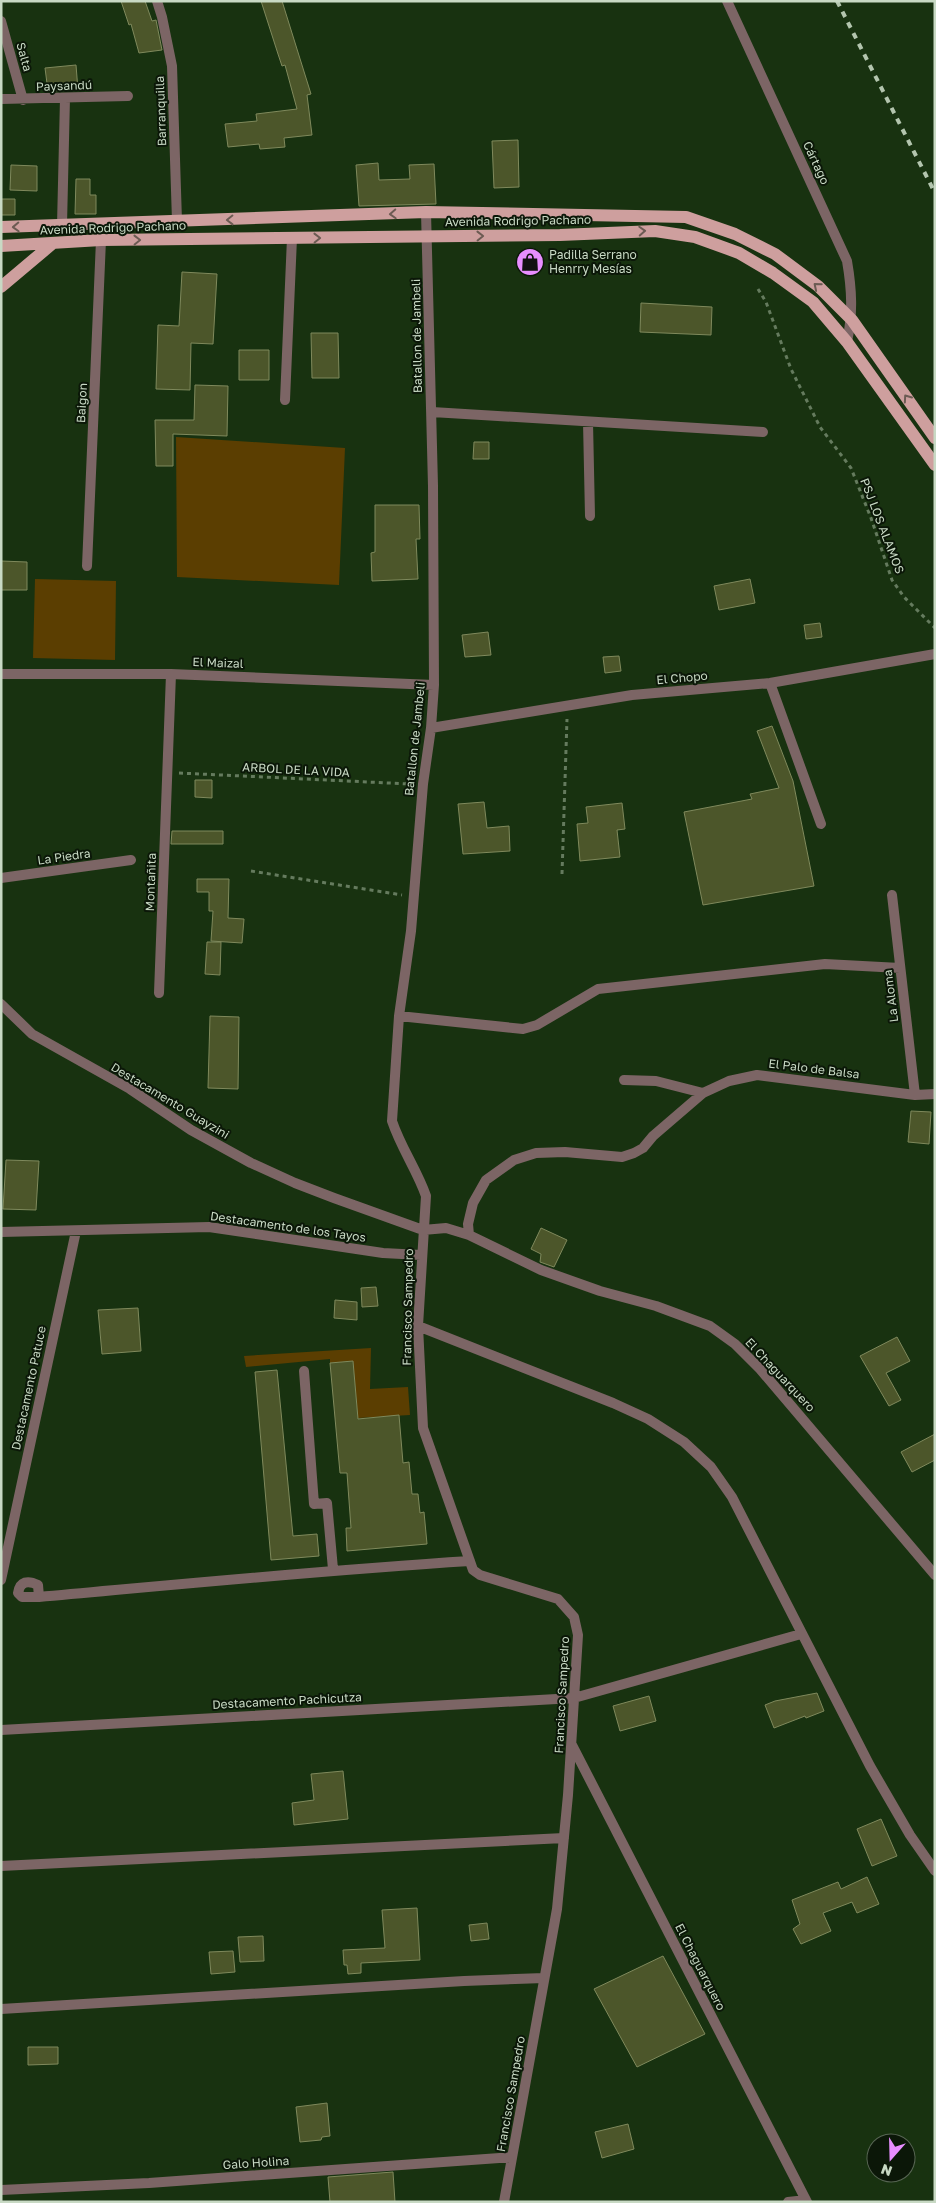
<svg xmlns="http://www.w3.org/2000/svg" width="936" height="2203" font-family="'Golos Text',sans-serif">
	<rect width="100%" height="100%" fill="#183210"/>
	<!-- green -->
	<path fill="#5b3e01" d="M176,437L345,448L339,585L177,577Z
		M35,579L116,581L115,660L33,658Z
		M371,1348L370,1389L408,1387L410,1415L358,1418L353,1361L330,1363V1359L246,1367L244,1356Z"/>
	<!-- building -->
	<path fill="#4c562a" stroke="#7f895c" d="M121,1H145L152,21L156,20L162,50L139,53L131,24L129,25Z
		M261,1H282L311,94L307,95L312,135L284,138L285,147L260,149L259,144L228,147L225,124L257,121L256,114L297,109L285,65L282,66L278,54Z
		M76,65L78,90L48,91L45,68Z
		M518,140L519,187L494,188L492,141Z
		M378,163L379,180L410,179L409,165L434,164L436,204L359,206L356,165Z
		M11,165L37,166V191L10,190Z
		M76,179H90V195H96V214H75Z
		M1,199H15V215H1Z
		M182,272L217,274L213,344L191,343L190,390L156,389L158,325L179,326Z
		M641,303L712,307L711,335L640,332Z
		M311,333H338L339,378H312Z
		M239,350H269V380H239Z
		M195,385L228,386L227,436L173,434V466H156L155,420H194Z
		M474,442H489V459H473Z
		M375,505H419L420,539H416L418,579L372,581L371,553L375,552Z
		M1,561L27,562V590H1Z
		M750,579L755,603L719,610L714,586Z
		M820,623L822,637L806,639L804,625Z
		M488,632L491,655L465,657L462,635Z
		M619,656L621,671L605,673L603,657Z
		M772,726L793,781L814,886L703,905L684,812L752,799L750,794L779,788L757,731Z
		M195,780H212V798L195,797Z
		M484,802L487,828L509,826L510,851L463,854L458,804Z
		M622,803L625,829L617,830L620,857L580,861L577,824L588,823L586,807Z
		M172,831H223V844H171Z
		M197,879H229L228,918L244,919L242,943L211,941L213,911H209V892H197Z
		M207,942H221L220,975L205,974Z
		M210,1016L239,1017L238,1089L208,1088Z
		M911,1111L931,1112L929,1144L908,1142Z
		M6,1160L39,1161L36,1210L3,1209Z
		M541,1228L567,1240L554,1267L540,1262L541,1254L531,1249Z
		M376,1287L378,1306L362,1307L361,1288Z
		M335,1300L357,1302V1320L334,1318Z
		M138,1308L141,1351L102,1354L98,1310Z
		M897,1337L910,1361L886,1373L901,1400L889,1406L860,1356Z
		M353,1361L358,1419L399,1415L403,1463L409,1462L412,1494H418L420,1513L424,1512L427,1544L347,1551L346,1528H351L348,1487L347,1473H340L330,1363Z
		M277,1370L293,1536L317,1534L319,1556L271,1560L255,1372Z
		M935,1434V1460L912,1472L901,1452Z
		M817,1693L824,1711L806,1718L805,1716L774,1728L765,1705L775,1701Z
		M649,1696L656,1721L620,1731L613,1706Z
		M343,1771L348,1819L294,1825L292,1803L314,1800L311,1774Z
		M881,1819L897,1856L872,1866L857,1829Z
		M867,1877L879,1904L857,1913L852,1902L823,1913L831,1931L801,1944L793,1929L800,1924L792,1900L838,1882L841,1889Z
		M417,1908L420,1960L361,1963V1973L348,1974L347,1965H344L343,1950L385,1948L382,1910Z
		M487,1923L489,1939L471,1941L469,1925Z
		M263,1936L264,1961L240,1962L238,1937Z
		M233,1951L235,1972L211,1974L209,1952Z
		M663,1956L705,2034L637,2067L594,1989Z
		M28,2047H58V2064L28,2065Z
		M327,2103L330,2136L322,2137L321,2140L300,2142L296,2107Z
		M628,2124L634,2149L602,2158L595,2132Z
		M393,2172L395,2202H330L328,2177Z"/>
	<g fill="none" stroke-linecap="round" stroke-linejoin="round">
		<!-- path -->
		<path stroke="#657b5e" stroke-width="3" stroke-dasharray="4 4" stroke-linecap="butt" d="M758,289L766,302L791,369L820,427L851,468L871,518L892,580L904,597L935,628
			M179,773L410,784
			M251,871L402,895
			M562,874L567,719"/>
		<!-- street -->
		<path stroke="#7c6565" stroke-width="10" d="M157,1L162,17L172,66L177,221
			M727,1L847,261C852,290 853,314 847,342
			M1,21L23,100
			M1,99L128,96
			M426,212L433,486L434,685L431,728L423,784L411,931L399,1016L392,1121C401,1148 417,1170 426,1196L418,1326L423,1428L473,1570L480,1575L558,1599L574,1617L578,1635L568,1795L557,1909L504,2202
			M62,225L65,98
			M285,400L292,238
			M432,412L763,432
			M588,422L590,516
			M87,566L101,240
			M1,674H171L434,685
			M770,683L821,824
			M431,728L632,695L770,683L935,654
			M1,878L131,860
			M892,895L915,1095
			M159,993L171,674
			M1,1004L32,1034L130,1089L191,1130L251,1163L295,1183L334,1198L423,1230L446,1228L469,1235L541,1270L600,1291L656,1306L710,1326L735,1344L760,1369L935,1575
			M399,1016L523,1029L537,1025L598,989L825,964L900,968
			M624,1080L656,1081L703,1093
			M1,1232L209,1227L383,1253L421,1255
			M469,1235L468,1224L473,1203L486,1180L514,1160L536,1153L565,1152L622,1157L634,1153L643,1148L653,1136L703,1093L729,1081L757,1075L915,1095L935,1094
			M418,1326L613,1403L648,1419L684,1442L711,1467L732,1497L870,1766L910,1835L935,1871
			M304,1371L314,1504L327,1503L333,1569
			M1,1580L76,1231
			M39,1597L38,1585C28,1580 20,1581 18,1593L22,1597H39C183,1584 326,1570 470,1561
			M1,1730L574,1698L801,1634
			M572,1745L807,2202
			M1,1866L564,1838
			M1,2009L464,1981L544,1978
			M1,2190L149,2183L512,2157
			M788,2202L806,2200"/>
		<!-- primary -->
		<path stroke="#ce9f9e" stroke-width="12" d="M1,227L426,212L686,217L735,234L775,254L818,286L852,320L935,438
			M1,246L101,240L560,235L655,231L695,237L739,253L773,273L813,302L847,342L935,465
			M1,287L52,244"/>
		<!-- rail -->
		<path stroke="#b3c5ae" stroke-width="4" stroke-dasharray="6 6" stroke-linecap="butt" d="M837,1L935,193"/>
	</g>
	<!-- one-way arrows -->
	<defs><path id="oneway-chevron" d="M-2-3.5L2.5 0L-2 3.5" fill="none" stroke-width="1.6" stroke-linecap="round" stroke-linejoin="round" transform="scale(1.25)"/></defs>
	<g stroke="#6c5b53">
		<use href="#oneway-chevron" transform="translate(393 214) rotate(177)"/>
		<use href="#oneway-chevron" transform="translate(230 220) rotate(179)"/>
		<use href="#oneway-chevron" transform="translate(16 227) rotate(178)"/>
		<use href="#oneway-chevron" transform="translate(642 231) rotate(-3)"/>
		<use href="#oneway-chevron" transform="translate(480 236) rotate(-1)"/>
		<use href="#oneway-chevron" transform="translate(317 238) rotate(-1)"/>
		<use href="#oneway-chevron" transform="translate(137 240) rotate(-1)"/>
		<use href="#oneway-chevron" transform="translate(817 286) rotate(-140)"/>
		<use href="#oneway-chevron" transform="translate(907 398) rotate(-125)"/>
	</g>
	<!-- icons -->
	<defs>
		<g id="shop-disc" transform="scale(1.4375)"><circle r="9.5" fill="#e88eff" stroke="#0b1708"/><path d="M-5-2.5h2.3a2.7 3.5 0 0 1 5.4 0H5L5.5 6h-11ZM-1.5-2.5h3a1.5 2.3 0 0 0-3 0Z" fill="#111"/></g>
	</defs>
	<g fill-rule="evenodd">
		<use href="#shop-disc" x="530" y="262"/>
	</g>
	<g text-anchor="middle" stroke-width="4" stroke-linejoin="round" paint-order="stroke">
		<!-- street labels -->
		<g font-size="12" fill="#c8d9c4" stroke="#0b1708">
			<text transform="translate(24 57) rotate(75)" y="4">Salta</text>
			<text transform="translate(64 86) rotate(-2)" y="4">Paysandú</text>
			<text transform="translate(161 111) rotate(-92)" y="4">Barranquilla</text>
			<text transform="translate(816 163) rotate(65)" y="4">Cártago</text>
			<text transform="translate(518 221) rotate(-1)" y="4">Avenida Rodrigo Pachano</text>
			<text transform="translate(113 228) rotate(-2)" y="4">Avenida Rodrigo Pachano</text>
			<text transform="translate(417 336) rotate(-91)" y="4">Batallon de Jambeli</text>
			<text transform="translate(82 403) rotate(-87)" y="4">Baigon</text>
			<text transform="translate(882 526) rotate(69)" y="4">PSJ LOS ALAMOS</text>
			<text transform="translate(218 663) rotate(2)" y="4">El Maizal</text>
			<text transform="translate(682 678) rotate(-5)" y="4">El Chopo</text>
			<text transform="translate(415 739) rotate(-84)" y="4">Batallon de Jambeli</text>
			<text transform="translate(296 770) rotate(3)" y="4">ARBOL DE LA VIDA</text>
			<text transform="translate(64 857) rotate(-8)" y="4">La Piedra</text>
			<text transform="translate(151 882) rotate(-88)" y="4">Montañita</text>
			<text transform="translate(891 996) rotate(-97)" y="4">La Aloma</text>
			<text transform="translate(814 1069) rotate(7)" y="4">El Palo de Balsa</text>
			<text transform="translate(170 1101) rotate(31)" y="4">Destacamento Guayzini</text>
			<text transform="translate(288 1227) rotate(8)" y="4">Destacamento de los Tayos</text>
			<text transform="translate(408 1307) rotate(-89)" y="4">Francisco Sampedro</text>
			<text transform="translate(780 1375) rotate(47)" y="4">El Chaguarquero</text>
			<text transform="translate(29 1388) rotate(-78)" y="4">Destacamento Patuce</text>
			<text transform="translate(562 1695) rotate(-87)" y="4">Francisco Sampedro</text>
			<text transform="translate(287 1701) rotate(-3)" y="4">Destacamento Pachicutza</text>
			<text transform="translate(700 1967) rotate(63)" y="4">El Chaguarquero</text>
			<text transform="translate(511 2094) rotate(-80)" y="4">Francisco Sampedro</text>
			<text transform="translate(256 2163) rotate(-4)" y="4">Galo Holina</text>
		</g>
		<!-- poi labels -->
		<g font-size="12" fill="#c8d9c4" stroke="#0b1708" text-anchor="start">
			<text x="549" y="259">Padilla Serrano<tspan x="549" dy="14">Henrry Mesías</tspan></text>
		</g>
	</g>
	<!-- border -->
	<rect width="936" height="2203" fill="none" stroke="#c8d9c4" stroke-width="5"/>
	<!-- north arrow -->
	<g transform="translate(891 2158) rotate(200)"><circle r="24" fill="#0b1708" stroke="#576553"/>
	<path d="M0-4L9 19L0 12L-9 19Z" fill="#e88eff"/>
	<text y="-8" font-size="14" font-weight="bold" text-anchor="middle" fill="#c8d9c4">N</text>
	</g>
</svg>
